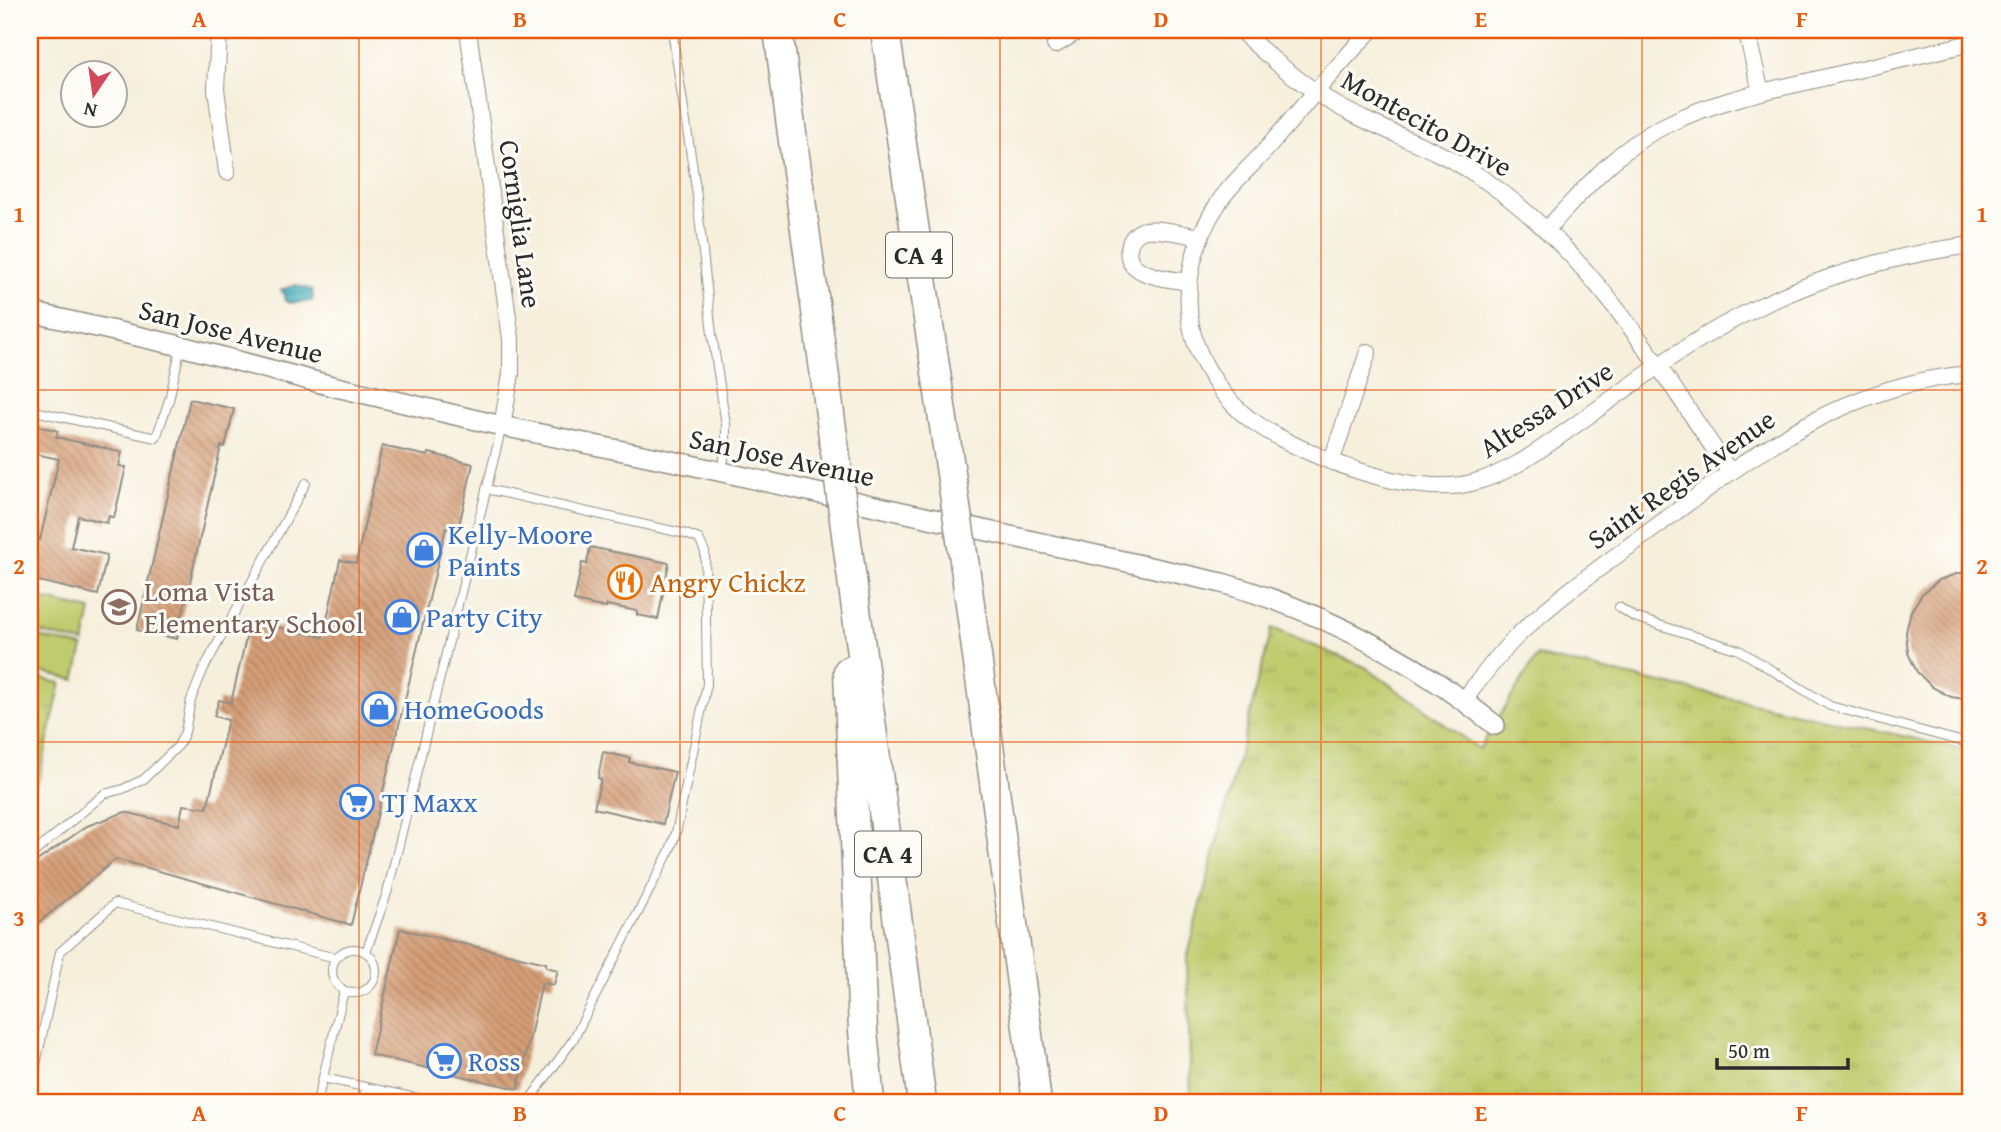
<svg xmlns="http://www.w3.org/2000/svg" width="2001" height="1132" font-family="'Gentium Book Plus',serif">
	<defs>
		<pattern id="grass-tufts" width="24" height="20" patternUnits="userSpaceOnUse" patternTransform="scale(1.75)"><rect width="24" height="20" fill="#bfcc6e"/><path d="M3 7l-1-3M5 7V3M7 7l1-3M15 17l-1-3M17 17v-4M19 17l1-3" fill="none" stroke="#a4af5f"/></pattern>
		<pattern id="water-rules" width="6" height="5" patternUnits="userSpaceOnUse" patternTransform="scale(1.75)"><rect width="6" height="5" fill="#40afbd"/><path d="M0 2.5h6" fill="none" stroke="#368f9a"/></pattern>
		<pattern id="building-back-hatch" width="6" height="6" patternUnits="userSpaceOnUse" patternTransform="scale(1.75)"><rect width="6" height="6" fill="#d59e77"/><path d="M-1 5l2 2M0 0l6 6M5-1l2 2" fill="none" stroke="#ad8162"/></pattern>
	</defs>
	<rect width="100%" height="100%" fill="#fdfcf7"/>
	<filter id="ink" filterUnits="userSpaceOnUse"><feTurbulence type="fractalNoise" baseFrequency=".0143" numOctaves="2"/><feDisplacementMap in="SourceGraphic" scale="14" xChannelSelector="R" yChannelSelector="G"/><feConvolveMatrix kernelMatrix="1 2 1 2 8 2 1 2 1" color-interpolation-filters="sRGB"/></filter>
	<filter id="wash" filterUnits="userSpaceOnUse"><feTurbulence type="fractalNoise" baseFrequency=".00686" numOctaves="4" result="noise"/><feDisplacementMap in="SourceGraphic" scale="28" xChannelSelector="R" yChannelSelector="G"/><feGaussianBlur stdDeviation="1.57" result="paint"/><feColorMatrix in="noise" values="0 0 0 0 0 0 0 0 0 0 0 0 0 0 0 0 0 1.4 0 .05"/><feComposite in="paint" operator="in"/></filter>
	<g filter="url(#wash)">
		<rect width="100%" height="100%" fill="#f6efdc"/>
		<!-- grass -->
		<path fill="url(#grass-tufts)" stroke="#757c4c" stroke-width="2" d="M1272,628L1365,667L1479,749L1537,656L1971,751V1102H1191L1187,959Z
			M30,676L61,683L38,783L30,781Z"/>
		<!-- pitch -->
		<path fill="#bfcc6e" stroke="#757c4c" stroke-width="2" d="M30,596L91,610L84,643L30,630Z
			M30,635L83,647L75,680L30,669Z"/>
		<!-- water -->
		<path fill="url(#water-rules)" stroke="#366d74" stroke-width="2" d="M295,285L312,290L313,297L312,301L290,303L285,301L284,294L281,290Z"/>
		<g id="blocks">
			<!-- building -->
			<path fill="url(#building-back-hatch)" d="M190,399L234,409L225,447L221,446L177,639L137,630Z
				M30,424L58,431L56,437L122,452L119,466L126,467L114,518L109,516L107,523L78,516L71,547L107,555L98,595L30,579V549L32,538L40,540L59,459L30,453Z
				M382,446L428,456L429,453L473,464L458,530L446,528L351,925L116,859L30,930V866L87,826L125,812L179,825L183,805L207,808L228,720L214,716L219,700L231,703L250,621L323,637L340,560L356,563Z
				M590,547L669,563L658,619L637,615V611L607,605L606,608L574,601L582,563L587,564Z
				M1959,573H1971V700L1951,697L1932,687L1917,672L1908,653L1906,632L1911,611L1922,594L1939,580Z
				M603,752L630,758L629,762L675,772L663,824L594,808L601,779L598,778Z
				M400,929L546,963V967L558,970L554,985L542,983L518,1089L371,1055Z"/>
		</g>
	</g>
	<g filter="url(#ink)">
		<use href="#blocks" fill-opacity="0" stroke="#908d84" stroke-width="2"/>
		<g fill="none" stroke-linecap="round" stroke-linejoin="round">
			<!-- service casing -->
			<g stroke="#908d84" stroke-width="10">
				<path id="service" d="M672,30L696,189L712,334L726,425V444L722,472
					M30,410L156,438L169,400L181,346
					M486,489L686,534L699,539L705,552L707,684L676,833L670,850L573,1040L528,1102
					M1619,607L1634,617L1739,650L1830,706L1971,744
					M30,856L104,794L123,789L144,779L178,746L185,732L191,700L203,670L306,483
					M332 971a22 22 0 1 1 44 0a22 22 0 1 1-44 0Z
					M366,952L387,893L502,426
					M323,1078L435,1102
					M30,1092L60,952L115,903L336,958
					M317,1102L344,991
					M363,1102L366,1087"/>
			</g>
			<!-- minor casing -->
			<g stroke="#908d84" stroke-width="18">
				<path id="minor" d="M219,30L216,89L227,172
					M468,30L511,339V374L502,426
					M1240,30C1270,59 1317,97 1355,115C1394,135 1437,149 1474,173C1587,245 1656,364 1730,472
					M1371,30C1336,67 1303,106 1270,145C1254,164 1233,181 1219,202C1187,250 1177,313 1205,365C1217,387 1233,408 1254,422C1303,456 1412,498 1471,483C1509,474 1540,450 1571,428C1599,408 1626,389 1654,369C1754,299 1850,261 1971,245
					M1746,30L1761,92
					M1055,45L1080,30
					M1547,229C1581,193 1616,150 1662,127C1708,103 1760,92 1810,81C1864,68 1917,56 1971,43
					M1189,282C1169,279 1119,276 1130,244C1132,237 1139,231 1145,230C1163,228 1183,234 1200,237
					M1332,460L1368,352
					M1464,700C1480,679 1496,657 1515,638C1559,595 1611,560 1661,523C1756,452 1848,383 1971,374"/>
			</g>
			<!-- tertiary casing -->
			<g stroke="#908d84" stroke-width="22">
				<path id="tertiary" d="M30,312L181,346L332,386L502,426L691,465L1222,583C1322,611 1414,660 1495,725"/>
			</g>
			<!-- motorway casing -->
			<g stroke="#908d84" stroke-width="31">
				<path id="motorway" d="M778,30L835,451
					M885,30L952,480
					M847,542L922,1102
					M965,567L1037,1102
					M848,671L863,1031L870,1102"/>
			</g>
			<!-- service -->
			<use href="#service" stroke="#fff" stroke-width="8"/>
			<!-- minor -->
			<use href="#minor" stroke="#fff" stroke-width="16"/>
			<!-- tertiary -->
			<use href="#tertiary" stroke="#fff" stroke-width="19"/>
			<!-- motorway -->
			<use href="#motorway" stroke="#fff" stroke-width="28"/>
			<!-- motorway-bridge casing -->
			<g stroke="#908d84" stroke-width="31" stroke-linecap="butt">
				<path id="motorway-bridge" d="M835,451L847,542
					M952,480L965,567"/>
			</g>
			<!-- motorway-bridge -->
			<use href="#motorway-bridge" stroke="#fff" stroke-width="28"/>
		</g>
	</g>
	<!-- grid -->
	<path fill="none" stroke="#e8590c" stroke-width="2" stroke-opacity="0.55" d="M359,30V1102M680,30V1102M1000,30V1102M1321,30V1102M1642,30V1102M30,390H1971M30,742H1971"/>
	<!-- icons -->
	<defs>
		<g id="shop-ring" transform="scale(1.75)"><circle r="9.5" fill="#fdfcf7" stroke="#3f7fe0" stroke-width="1.5"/><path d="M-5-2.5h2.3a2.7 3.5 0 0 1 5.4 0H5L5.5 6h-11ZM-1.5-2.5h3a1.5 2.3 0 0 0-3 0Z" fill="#3f7fe0"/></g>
		<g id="restaurant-ring" transform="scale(1.75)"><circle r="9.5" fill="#fdfcf7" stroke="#e8710a" stroke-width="1.5"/><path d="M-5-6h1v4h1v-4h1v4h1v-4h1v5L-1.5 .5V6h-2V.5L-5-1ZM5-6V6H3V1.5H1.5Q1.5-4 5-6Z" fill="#e8710a"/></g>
		<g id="school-ring" transform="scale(1.75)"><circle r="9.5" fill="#fdfcf7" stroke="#8d6e63" stroke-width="1.5"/><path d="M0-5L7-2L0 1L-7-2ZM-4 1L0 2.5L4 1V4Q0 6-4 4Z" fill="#8d6e63"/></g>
		<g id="supermarket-ring" transform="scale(1.75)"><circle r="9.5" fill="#fdfcf7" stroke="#3f7fe0" stroke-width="1.5"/><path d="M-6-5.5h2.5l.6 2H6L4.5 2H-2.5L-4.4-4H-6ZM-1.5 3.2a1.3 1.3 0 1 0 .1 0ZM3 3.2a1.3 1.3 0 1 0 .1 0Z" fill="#3f7fe0"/></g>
	</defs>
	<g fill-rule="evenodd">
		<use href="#shop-ring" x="424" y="550"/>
		<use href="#restaurant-ring" x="625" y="582"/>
		<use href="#school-ring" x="119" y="607"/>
		<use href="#shop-ring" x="402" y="617"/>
		<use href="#shop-ring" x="379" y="709"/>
		<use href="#supermarket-ring" x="357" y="802"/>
		<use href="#supermarket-ring" x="444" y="1061"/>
	</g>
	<g text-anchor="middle" stroke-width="6" stroke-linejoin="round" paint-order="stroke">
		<!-- shield labels -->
		<g fill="#fdfcf7" stroke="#6a6a68" stroke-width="2">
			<rect x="886" y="232.5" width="66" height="45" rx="5"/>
			<rect x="855" y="831.5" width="66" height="45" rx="5"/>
		</g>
		<g font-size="26" font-weight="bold" fill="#2b2b2b">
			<text x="919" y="264">CA 4</text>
			<text x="888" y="863">CA 4</text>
		</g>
		<!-- street labels -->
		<g font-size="28" fill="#2b2b2b" stroke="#fdfcf7">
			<text transform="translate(1427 123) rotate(29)" y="10">Montecito Drive</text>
			<text transform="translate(521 224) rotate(82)" y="10">Corniglia Lane</text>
			<text transform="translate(231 331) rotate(14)" y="10">San Jose Avenue</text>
			<text transform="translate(1546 409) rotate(-33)" y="10">Altessa Drive</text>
			<text transform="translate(782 457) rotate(12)" y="10">San Jose Avenue</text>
			<text transform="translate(1681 479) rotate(-35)" y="10">Saint Regis Avenue</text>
		</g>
		<!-- shop labels -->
		<g font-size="28" fill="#366cbe" stroke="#fdfcf7" text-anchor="start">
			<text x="448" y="544">Kelly-Moore<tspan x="448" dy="32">Paints</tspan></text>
			<text x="426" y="627">Party City</text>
			<text x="404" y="719">HomeGoods</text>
			<text x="382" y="812">TJ Maxx</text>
			<text x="468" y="1071">Ross</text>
		</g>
		<!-- food labels -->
		<g font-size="28" fill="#c56008" stroke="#fdfcf7" text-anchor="start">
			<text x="650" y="592">Angry Chickz</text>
		</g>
		<!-- education labels -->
		<g font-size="28" fill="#785e54" stroke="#fdfcf7" text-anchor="start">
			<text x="144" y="601">Loma Vista<tspan x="144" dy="32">Elementary School</tspan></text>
		</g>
	</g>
	<!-- margin -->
	<rect width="2001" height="1132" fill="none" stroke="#fdfcf7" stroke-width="77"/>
	<!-- north arrow -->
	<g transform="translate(94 94) rotate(193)"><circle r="33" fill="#fdfcf7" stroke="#a9a8a5" stroke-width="2"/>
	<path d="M0-5L12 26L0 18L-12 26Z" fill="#d1495b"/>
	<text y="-10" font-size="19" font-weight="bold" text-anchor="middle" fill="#2b2b2b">N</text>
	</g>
	<!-- scale -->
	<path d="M1717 1058v10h131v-10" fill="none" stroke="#2b2b2b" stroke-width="3.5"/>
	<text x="1728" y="1058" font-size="21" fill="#2b2b2b" stroke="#fdfcf7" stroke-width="5" paint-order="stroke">50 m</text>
	<rect x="38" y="38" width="1924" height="1056" fill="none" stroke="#e8590c" stroke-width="2.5"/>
	<g font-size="23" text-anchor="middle" font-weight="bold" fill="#e8590c">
		<text x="199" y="27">A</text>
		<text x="520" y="27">B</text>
		<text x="840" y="27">C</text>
		<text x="1161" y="27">D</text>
		<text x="1481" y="27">E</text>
		<text x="1802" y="27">F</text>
		<text x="19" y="222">1</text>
		<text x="1982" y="222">1</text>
		<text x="19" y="574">2</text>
		<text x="1982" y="574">2</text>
		<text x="19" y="926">3</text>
		<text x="1982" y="926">3</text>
		<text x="199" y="1121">A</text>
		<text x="520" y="1121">B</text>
		<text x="840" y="1121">C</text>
		<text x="1161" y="1121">D</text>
		<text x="1481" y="1121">E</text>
		<text x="1802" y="1121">F</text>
	</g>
</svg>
